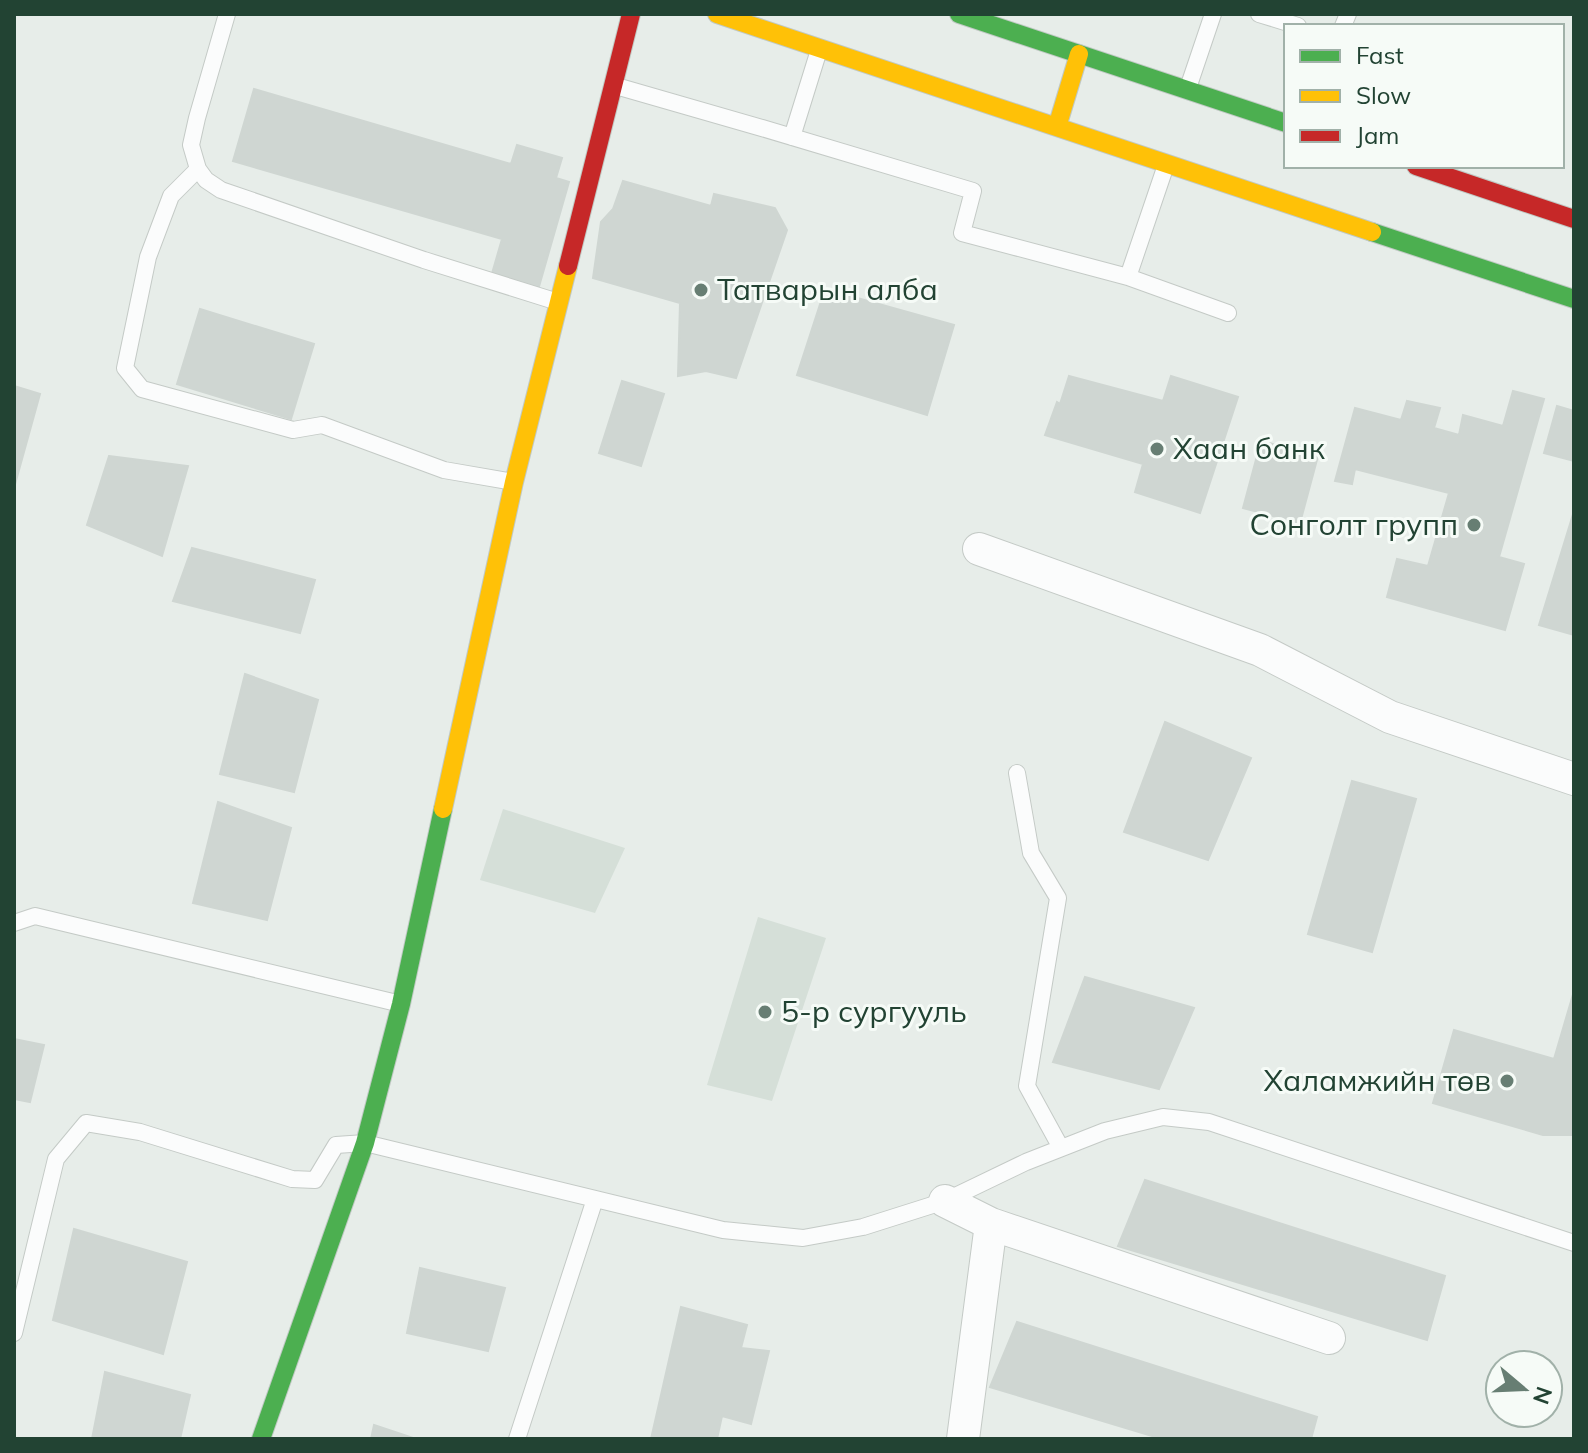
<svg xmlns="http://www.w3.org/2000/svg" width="1588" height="1453" font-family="Mulish,sans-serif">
	<rect width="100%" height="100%" fill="#e7ede9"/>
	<!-- built -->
	<path fill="#d5dfd8" d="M503,809L625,848L595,913L480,880Z
		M758,917L826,938L772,1101L707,1085Z"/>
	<!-- building -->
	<path fill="#cfd6d2" stroke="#cfd6d2" stroke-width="2" d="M254,89L511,164L517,145L562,158L556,178L569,182L538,290L491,277L502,239L233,161Z
		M623,181L711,206L714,194L775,208L787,230L736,378L706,371L678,376L680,303L593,278L601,222L613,209Z
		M825,289L954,325L927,415L797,375Z
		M200,309L314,344L291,419L177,384Z
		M1069,376L1163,401L1171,376L1238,397L1200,513L1135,492L1143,464L1045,435L1057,402L1060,404Z
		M622,381L664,394L641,466L599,453Z
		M14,386L40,394L14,488Z
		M1513,391L1544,399L1499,557L1524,564L1505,630L1387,597L1397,559L1428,566L1449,493L1355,469L1352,484L1335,481L1355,408L1401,420L1407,401L1440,408L1434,428L1459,435L1463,415L1503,426Z
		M1557,406L1574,411V461L1544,453Z
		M1261,441L1318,456L1300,523L1243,508Z
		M109,456L188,466L162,556L87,525Z
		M1574,511V635L1539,625Z
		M192,548L315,580L300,633L173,601Z
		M245,674L318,700L294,792L220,774Z
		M1165,722L1251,758L1208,860L1124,832Z
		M1352,781L1416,799L1372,952L1308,934Z
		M218,802L291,828L267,920L193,903Z
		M1085,977L1194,1008L1159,1089L1053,1062Z
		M1574,991L1573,1135H1543L1433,1103L1454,1030L1554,1059Z
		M14,1039L44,1045L30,1102L14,1099Z
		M1145,1180L1445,1276L1427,1340L1118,1246Z
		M74,1229L187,1262L163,1354L53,1320Z
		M420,1268L505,1288L488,1351L407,1333Z
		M681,1307L747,1325L741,1348L769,1351L751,1424L722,1416L717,1439H651Z
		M1017,1322L1317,1417L1311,1439H1162L990,1387Z
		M105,1372L190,1395L180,1439H92Z
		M374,1425L416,1439H371Z"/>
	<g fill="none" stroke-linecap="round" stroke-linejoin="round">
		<!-- lane casing -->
		<g stroke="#c4cac6" stroke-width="18">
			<path id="lane" d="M227,14L197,118L191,145L198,169L206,180L221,190L424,260L558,302
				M1259,14L1298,26
				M1343,26L1348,14
				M616,86L762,128L973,191L962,233L1128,277L1166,165
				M1188,88L1213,14
				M792,137L819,50
				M198,169L171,196L148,257L125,368L142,389L293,430L322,425L444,470L513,482
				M1128,277L1228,313
				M1017,773L1031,853L1058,898L1027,1086L1061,1148
				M14,923L35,916L401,1004
				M14,1333L56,1159L86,1123L140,1132L292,1179L315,1180L336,1145L365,1143L723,1230L803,1238L863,1227L945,1201L1026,1162L1105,1131L1163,1117L1209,1122L1574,1243
				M517,1439L595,1199"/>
		</g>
		<!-- street casing -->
		<g stroke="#c4cac6" stroke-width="34">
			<path id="street" d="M979,549L1260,650L1390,717L1574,779
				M945,1201L991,1224L1329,1338
				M963,1439L991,1224"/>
		</g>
		<!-- fast casing -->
		<g stroke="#c0c9c4" stroke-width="20">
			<path id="fast" d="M959,14L1286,123
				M1372,232L1574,299
				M261,1439L365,1143L401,1004L443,809"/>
		</g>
		<!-- slow casing -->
		<g stroke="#c0c9c4" stroke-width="20">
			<path id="slow" d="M717,14L1372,232
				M1057,127L1079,54
				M443,809L514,482L568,266"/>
		</g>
		<!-- jam casing -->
		<g stroke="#c0c9c4" stroke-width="20">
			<path id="jam" d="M1416,166L1574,219
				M568,266L631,14"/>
		</g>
		<!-- lane -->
		<use href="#lane" stroke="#fbfcfc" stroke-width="16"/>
		<!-- street -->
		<use href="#street" stroke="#fbfcfc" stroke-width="32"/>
		<!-- fast -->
		<use href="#fast" stroke="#4caf50" stroke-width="18"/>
		<!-- slow -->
		<use href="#slow" stroke="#ffc107" stroke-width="18"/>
		<!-- jam -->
		<use href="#jam" stroke="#c62828" stroke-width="18"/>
	</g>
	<!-- markers -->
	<g fill="#677e73" stroke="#f6fbf7" stroke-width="3">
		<circle cx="701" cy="290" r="8"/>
		<circle cx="1157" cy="449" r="8"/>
		<circle cx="1474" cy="525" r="8"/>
		<circle cx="765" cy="1012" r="8"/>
		<circle cx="1507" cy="1081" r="8"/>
	</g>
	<g text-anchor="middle" stroke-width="6" stroke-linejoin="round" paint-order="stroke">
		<!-- poi labels -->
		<g font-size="30" fill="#224333" stroke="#f6fbf7" text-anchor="start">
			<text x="717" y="300">Татварын алба</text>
			<text x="1173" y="459">Хаан банк</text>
			<text x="1458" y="535" text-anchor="end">Сонголт групп</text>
			<text x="781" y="1022">5-р сургууль</text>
			<text x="1491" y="1091" text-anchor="end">Халамжийн төв</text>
		</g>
	</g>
	<!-- border -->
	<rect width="1588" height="1453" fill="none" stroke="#224333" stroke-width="32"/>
	<!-- legend -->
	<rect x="1284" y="24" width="280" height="144" fill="#f6fbf7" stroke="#a1b1a9" stroke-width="2"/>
	<rect x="1300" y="50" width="40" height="12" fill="#4caf50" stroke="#a1b1a9" stroke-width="2"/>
	<text x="1356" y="64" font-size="24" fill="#224333">Fast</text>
	<rect x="1300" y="90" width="40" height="12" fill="#ffc107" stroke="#a1b1a9" stroke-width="2"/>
	<text x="1356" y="104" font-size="24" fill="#224333">Slow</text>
	<rect x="1300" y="130" width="40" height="12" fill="#c62828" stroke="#a1b1a9" stroke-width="2"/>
	<text x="1356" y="144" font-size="24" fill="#224333">Jam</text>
	<!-- north arrow -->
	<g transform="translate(1524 1389) rotate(109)"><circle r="38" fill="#f6fbf7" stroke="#a1b1a9" stroke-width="2"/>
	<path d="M0-6L14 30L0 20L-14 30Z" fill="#677e73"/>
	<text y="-12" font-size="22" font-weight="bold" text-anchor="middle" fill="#224333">N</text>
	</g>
</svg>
